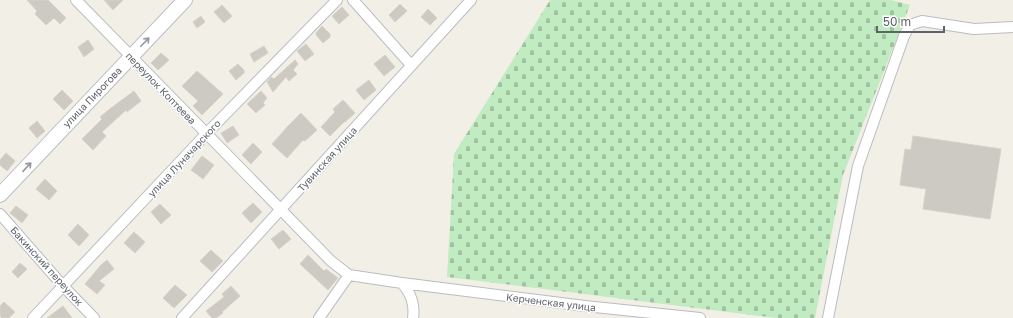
<svg xmlns="http://www.w3.org/2000/svg" width="1013" height="318" font-family="'Golos Text',sans-serif">
	<defs>
		<pattern id="cemetery-stones" width="16" height="16" patternUnits="userSpaceOnUse"><rect width="16" height="16" fill="#c1ebc1"/><path d="M2 7V4a2 2 0 0 1 4 0v3zM10 15v-3a2 2 0 0 1 4 0v3z" fill="#a0c2a1"/></pattern>
	</defs>
	<rect width="100%" height="100%" fill="#f2efe7"/>
	<!-- cemetery -->
	<path fill="url(#cemetery-stones)" d="M550,0H891L910,5L843,175L815,318H777L447,277L454,154Z"/>
	<!-- building -->
	<path fill="#cdcac4" stroke="#d7d2c4" d="M27,0H48L66,18L60,24L54,18L46,25L35,14L37,11Z
		M104,0H123L113,10Z
		M400,4L407,11L395,22L389,15Z
		M222,5L232,16L224,23L214,12Z
		M342,7L349,15L339,24L332,16Z
		M428,9L437,18L430,25L421,17Z
		M201,16L205,22L197,28L193,22Z
		M322,26L330,34V37L323,43L316,35V33Z
		M88,40L94,49L84,57L78,47Z
		M306,44L314,54L305,61L297,51Z
		M264,46L268,53L254,62L250,54Z
		M161,53L169,60L158,70L151,63Z
		M385,55L395,67L384,76L374,64Z
		M295,60L298,64L293,70L297,74L289,81L286,77L273,92L267,82L271,77L274,79Z
		M238,64L244,70V73L236,80L229,71Z
		M197,71L223,94L202,115L193,106L198,101L182,86Z
		M369,80L376,90L364,100L356,90Z
		M62,90L73,101L64,110L53,99Z
		M134,91L141,101L127,112L126,110L102,132L106,136L93,150L82,139L102,119L100,117L111,108Z
		M261,91L267,98L263,103L265,105L256,113L247,104Z
		M343,100L355,113L345,122H344L330,136L321,127L335,112L333,109Z
		M301,113L317,130L305,141L303,140L287,158L272,144L289,125Z
		M37,121L45,131L37,138L29,128Z
		M233,126L239,135L227,143L221,133Z
		M913,136L1001,149L990,219L923,209L926,189L900,185L905,149L911,150Z
		M253,143L262,152L251,164L242,155Z
		M6,153L15,161L7,171L0,165V160Z
		M202,156L214,165L203,179L191,170Z
		M45,179L57,191L49,200L36,189Z
		M253,203L262,212L251,223L242,213Z
		M160,204L171,215L161,224L151,212Z
		M16,206L28,215L22,223L10,213Z
		M78,224L89,235L79,246L68,235Z
		M283,230L291,239L279,249L271,239Z
		M134,232L145,242L135,253L124,243Z
		M211,250L223,261L212,272L200,261Z
		M308,255L324,271L326,269L338,278L328,290L300,264Z
		M107,260L114,269L99,281L105,285L97,294L85,284L101,265Z
		M20,263L27,269L18,278L12,272Z
		M175,285L187,295L174,308L163,298Z
		M231,286L240,296L222,312L223,313L216,318H212L206,311L224,297L222,294Z
		M4,302L15,312L9,318H2L0,316V306Z
		M63,306L72,318H47Z"/>
	<g fill="none" stroke-linecap="round" stroke-linejoin="round">
		<!-- street casing -->
		<g stroke="#b9bdc1" stroke-width="12">
			<path id="street" d="M76,0L331,261L349,275L402,283C411,294 415,304 413,318
				M353,0L411,65
				M0,214L64,287L94,318
				M402,283L585,306L700,318
				M33,318L206,134L337,0
				M182,318L471,0
				M319,318L349,275
				M828,318L858,166L904,36L910,25L922,21L974,29L1013,27"/>
		</g>
		<!-- secondary casing -->
		<g stroke="#babec4" stroke-width="16">
			<path id="secondary" d="M0,195L185,0"/>
		</g>
		<!-- street -->
		<use href="#street" stroke="#fff" stroke-width="10"/>
		<!-- secondary -->
		<use href="#secondary" stroke="#fff" stroke-width="14"/>
	</g>
	<!-- one-way arrows -->
	<defs><path id="oneway-shaft" d="M-6 0H5M1.5-3L5.5 0L1.5 3" fill="none" stroke-width="1.6" stroke-linecap="round" stroke-linejoin="round"/></defs>
	<g stroke="#969a9e">
		<use href="#oneway-shaft" transform="translate(145 42) rotate(-46)"/>
		<use href="#oneway-shaft" transform="translate(27 167) rotate(-47)"/>
	</g>
	<g text-anchor="middle" stroke-width="3" stroke-linejoin="round" paint-order="stroke">
		<!-- street labels -->
		<g font-size="10" fill="#5e6369" stroke="#fff">
			<text transform="translate(161 88) rotate(46)" y="4">переулок Коптеева</text>
			<text transform="translate(92 97) rotate(-46)" y="4">улица Пирогова</text>
			<text transform="translate(184 158) rotate(-47)" y="4">улица Луначарского</text>
			<text transform="translate(327 159) rotate(-48)" y="4">Тувинская улица</text>
			<text transform="translate(47 266) rotate(48)" y="4">Бакинский переулок</text>
			<text transform="translate(551 302) rotate(7)" y="4">Керченская улица</text>
		</g>
	</g>
	<!-- scale -->
	<path d="M877 26v6h67v-6" fill="none" stroke="#5e6369" stroke-width="2"/>
	<text x="883" y="26" font-size="12" fill="#5e6369" stroke="#ffffff" stroke-width="3" paint-order="stroke">50 m</text>
</svg>
